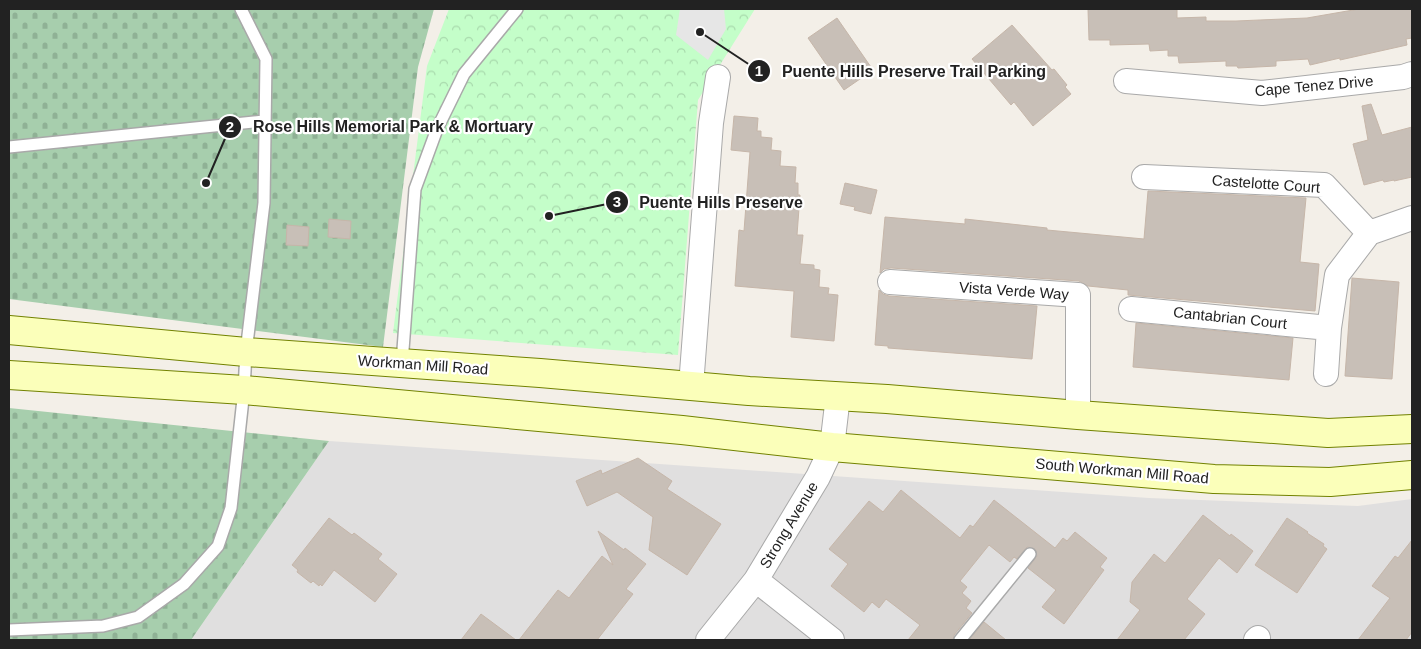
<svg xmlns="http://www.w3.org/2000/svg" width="1421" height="649" font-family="Arial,sans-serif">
	<defs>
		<pattern id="cemetery-stones" width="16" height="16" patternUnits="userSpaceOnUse" patternTransform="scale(1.25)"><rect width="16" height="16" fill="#a7cead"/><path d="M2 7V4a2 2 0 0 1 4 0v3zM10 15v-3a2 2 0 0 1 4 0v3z" fill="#8fb195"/></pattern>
		<pattern id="park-crowns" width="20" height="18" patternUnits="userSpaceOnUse" patternTransform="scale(1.25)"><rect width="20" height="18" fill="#c4fec9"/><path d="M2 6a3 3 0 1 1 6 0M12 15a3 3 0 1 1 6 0" fill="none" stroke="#a8d9ac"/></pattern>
	</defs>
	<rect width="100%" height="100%" fill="#f3efe8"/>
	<!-- residential -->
	<path fill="#e0dfdf" d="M329,441L1149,498L1358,506L1412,499V640H191Z"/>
	<!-- cemetery -->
	<path fill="url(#cemetery-stones)" d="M9,9H434L418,67L383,347L9,299Z
		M9,408L329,441L191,640H9Z"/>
	<!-- park -->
	<path fill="url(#park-crowns)" d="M449,9H755L698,100L678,355L393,333L427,66Z"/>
	<!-- parking -->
	<path fill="#e6e6e6" d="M680,9H724L726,29L708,60L676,35Z"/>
	<!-- building -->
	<path fill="#c8bfb7" stroke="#c6b6a9" d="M1088,9H1177V18L1206,17V21H1236L1307,18L1359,9H1412V38L1406,39L1407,45L1340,60V58L1310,65L1308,59L1276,61V66L1238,68L1237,66H1226V61L1179,63L1178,56H1168V50L1150,51L1149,44L1110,45V40H1089Z
		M837,18L873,70L844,90L808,38Z
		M1012,25L1052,70L1054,69L1067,85L1065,87L1071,94L1033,126L1014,102L1011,105L972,59Z
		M1371,104L1382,135L1412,127V177L1394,181V180L1384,182L1383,180L1364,185L1353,144L1368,140L1362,106Z
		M734,116L758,118L757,131H761V137L772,138L771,150L781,151L780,166L796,167L795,183H798V195H800L797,235H803L800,264L814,265V269L820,270L819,287L829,288L828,294L838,295L834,341L791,337L794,291L735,286L739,230L744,231L750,152L731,150Z
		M845,183L877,190L871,214L854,210L855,207L840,204Z
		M1148,191L1306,198L1300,262L1319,264L1315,311L1128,295V290L1088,286L1079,281L891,268L884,269L880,273L885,217L965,224V219L1047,228V230L1144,239Z
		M329,219L351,221L350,239L328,237Z
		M287,225L309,227L308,246L286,245Z
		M1352,278L1399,282L1392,379L1345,376Z
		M879,290L883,294L889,296L1037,306L1032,359L888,348V346L875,345Z
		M1136,323L1293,338L1289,380L1133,367Z
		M638,458L672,481L667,489L721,524L687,575L649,550L653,517L617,492L587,506L576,481L601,470L602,474Z
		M901,490L960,538L970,525L973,527L994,500L1055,548L1063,538L1067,541L1075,532L1107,558L1100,567L1104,570L1064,624L1042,607L1056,590L1028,568L1037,556L1035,549L1027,547L1017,559L1014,557L1010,562L989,545L960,581L967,587L962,593L971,601L966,608L972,613L954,635L953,640H908L920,625L886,599L879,608L872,602L864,612L831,586L848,564L829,549L869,501L883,512Z
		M1203,515L1230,536L1231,534L1253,551L1237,573L1219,558L1187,599L1205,614L1184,640H1117L1140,610L1130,602L1132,582L1154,554L1165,563Z
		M329,518L352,535L354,533L382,554L378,559L397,574L375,602L334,570L322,586L320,584L319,586L313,581L311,583L297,572L298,570L292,565Z
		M1287,518L1308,532L1307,533L1324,544L1323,546L1327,549L1297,593L1255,565Z
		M598,531L624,550L625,548L646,564L626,589L633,594L597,640H519L558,590L569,598L602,556L613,565Z
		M1412,540V632L1406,640H1358L1390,598L1372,586L1395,556L1398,558Z
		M481,614L516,640H461Z
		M984,622L1006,640H969Z"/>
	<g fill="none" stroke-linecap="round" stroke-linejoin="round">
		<!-- service casing -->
		<g stroke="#a9a9a9" stroke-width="14">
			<path id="service" d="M9,147L264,121
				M402,363L415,189L437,129L464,74L517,9
				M9,630L103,626L138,617L184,584L218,546L231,508L244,390L246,352L264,203L266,59L241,9
				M960,640L1030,554"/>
		</g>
		<!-- minor casing -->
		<g stroke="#a9a9a9" stroke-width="26">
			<path id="minor" d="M1126,81L1262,93L1403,77L1412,74
				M1144,177L1324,185L1369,233
				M1369,233L1412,218
				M890,282L1078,295V415
				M1131,309L1329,328
				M1326,374L1329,328L1337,275L1369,233
				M691,386L711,123L718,77
				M756,580L832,640
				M708,640L756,580L818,477L832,447L838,396
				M1256,640L1258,638"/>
		</g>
		<!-- secondary casing -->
		<g stroke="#728200" stroke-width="30">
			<path id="secondary" d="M9,330L246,352L540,373L749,391L887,399L1078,415L1328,433L1412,429
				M9,375L244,390L682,430L832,447L1214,479L1330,482L1412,475"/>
		</g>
		<!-- service -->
		<use href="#service" stroke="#fff" stroke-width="11"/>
		<!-- minor -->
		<use href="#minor" stroke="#fff" stroke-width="24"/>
		<!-- secondary -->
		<use href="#secondary" stroke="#fbffba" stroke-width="28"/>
	</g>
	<g text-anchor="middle" stroke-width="4.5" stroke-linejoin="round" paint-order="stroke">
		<!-- street labels -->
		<g font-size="15" fill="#222" stroke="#fff">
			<text transform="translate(1314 86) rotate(-5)" y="5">Cape Tenez Drive</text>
			<text transform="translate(1266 184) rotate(4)" y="5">Castelotte Court</text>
			<text transform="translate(1014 291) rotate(4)" y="5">Vista Verde Way</text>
			<text transform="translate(1230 318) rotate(6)" y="5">Cantabrian Court</text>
			<text transform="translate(423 365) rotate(4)" y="5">Workman Mill Road</text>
			<text transform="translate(1122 471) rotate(5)" y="5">South Workman Mill Road</text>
			<text transform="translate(789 525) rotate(-59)" y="5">Strong Avenue</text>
		</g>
	</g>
	<!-- callouts -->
	<path fill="none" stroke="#222" stroke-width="2" d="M700 32L759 71M206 183L230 127M549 216L617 202"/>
	<g fill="#222" stroke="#fff" stroke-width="2">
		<circle cx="700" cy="32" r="5"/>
		<circle cx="206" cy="183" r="5"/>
		<circle cx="549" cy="216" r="5"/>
		<circle cx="759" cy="71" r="12"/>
		<circle cx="230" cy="127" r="12"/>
		<circle cx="617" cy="202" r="12"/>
	</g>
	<g font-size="15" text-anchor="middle" font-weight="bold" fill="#fff">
		<text x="759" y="76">1</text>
		<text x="230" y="132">2</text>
		<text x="617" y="207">3</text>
	</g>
	<g font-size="16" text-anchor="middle" font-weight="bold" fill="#222" stroke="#fff" stroke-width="4.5" stroke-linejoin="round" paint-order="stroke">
		<text x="914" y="77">Puente Hills Preserve Trail Parking</text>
		<text x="393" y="132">Rose Hills Memorial Park &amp; Mortuary</text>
		<text x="721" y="208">Puente Hills Preserve</text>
	</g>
	<!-- border -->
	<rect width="1421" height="649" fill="none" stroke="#222222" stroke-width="20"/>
</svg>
